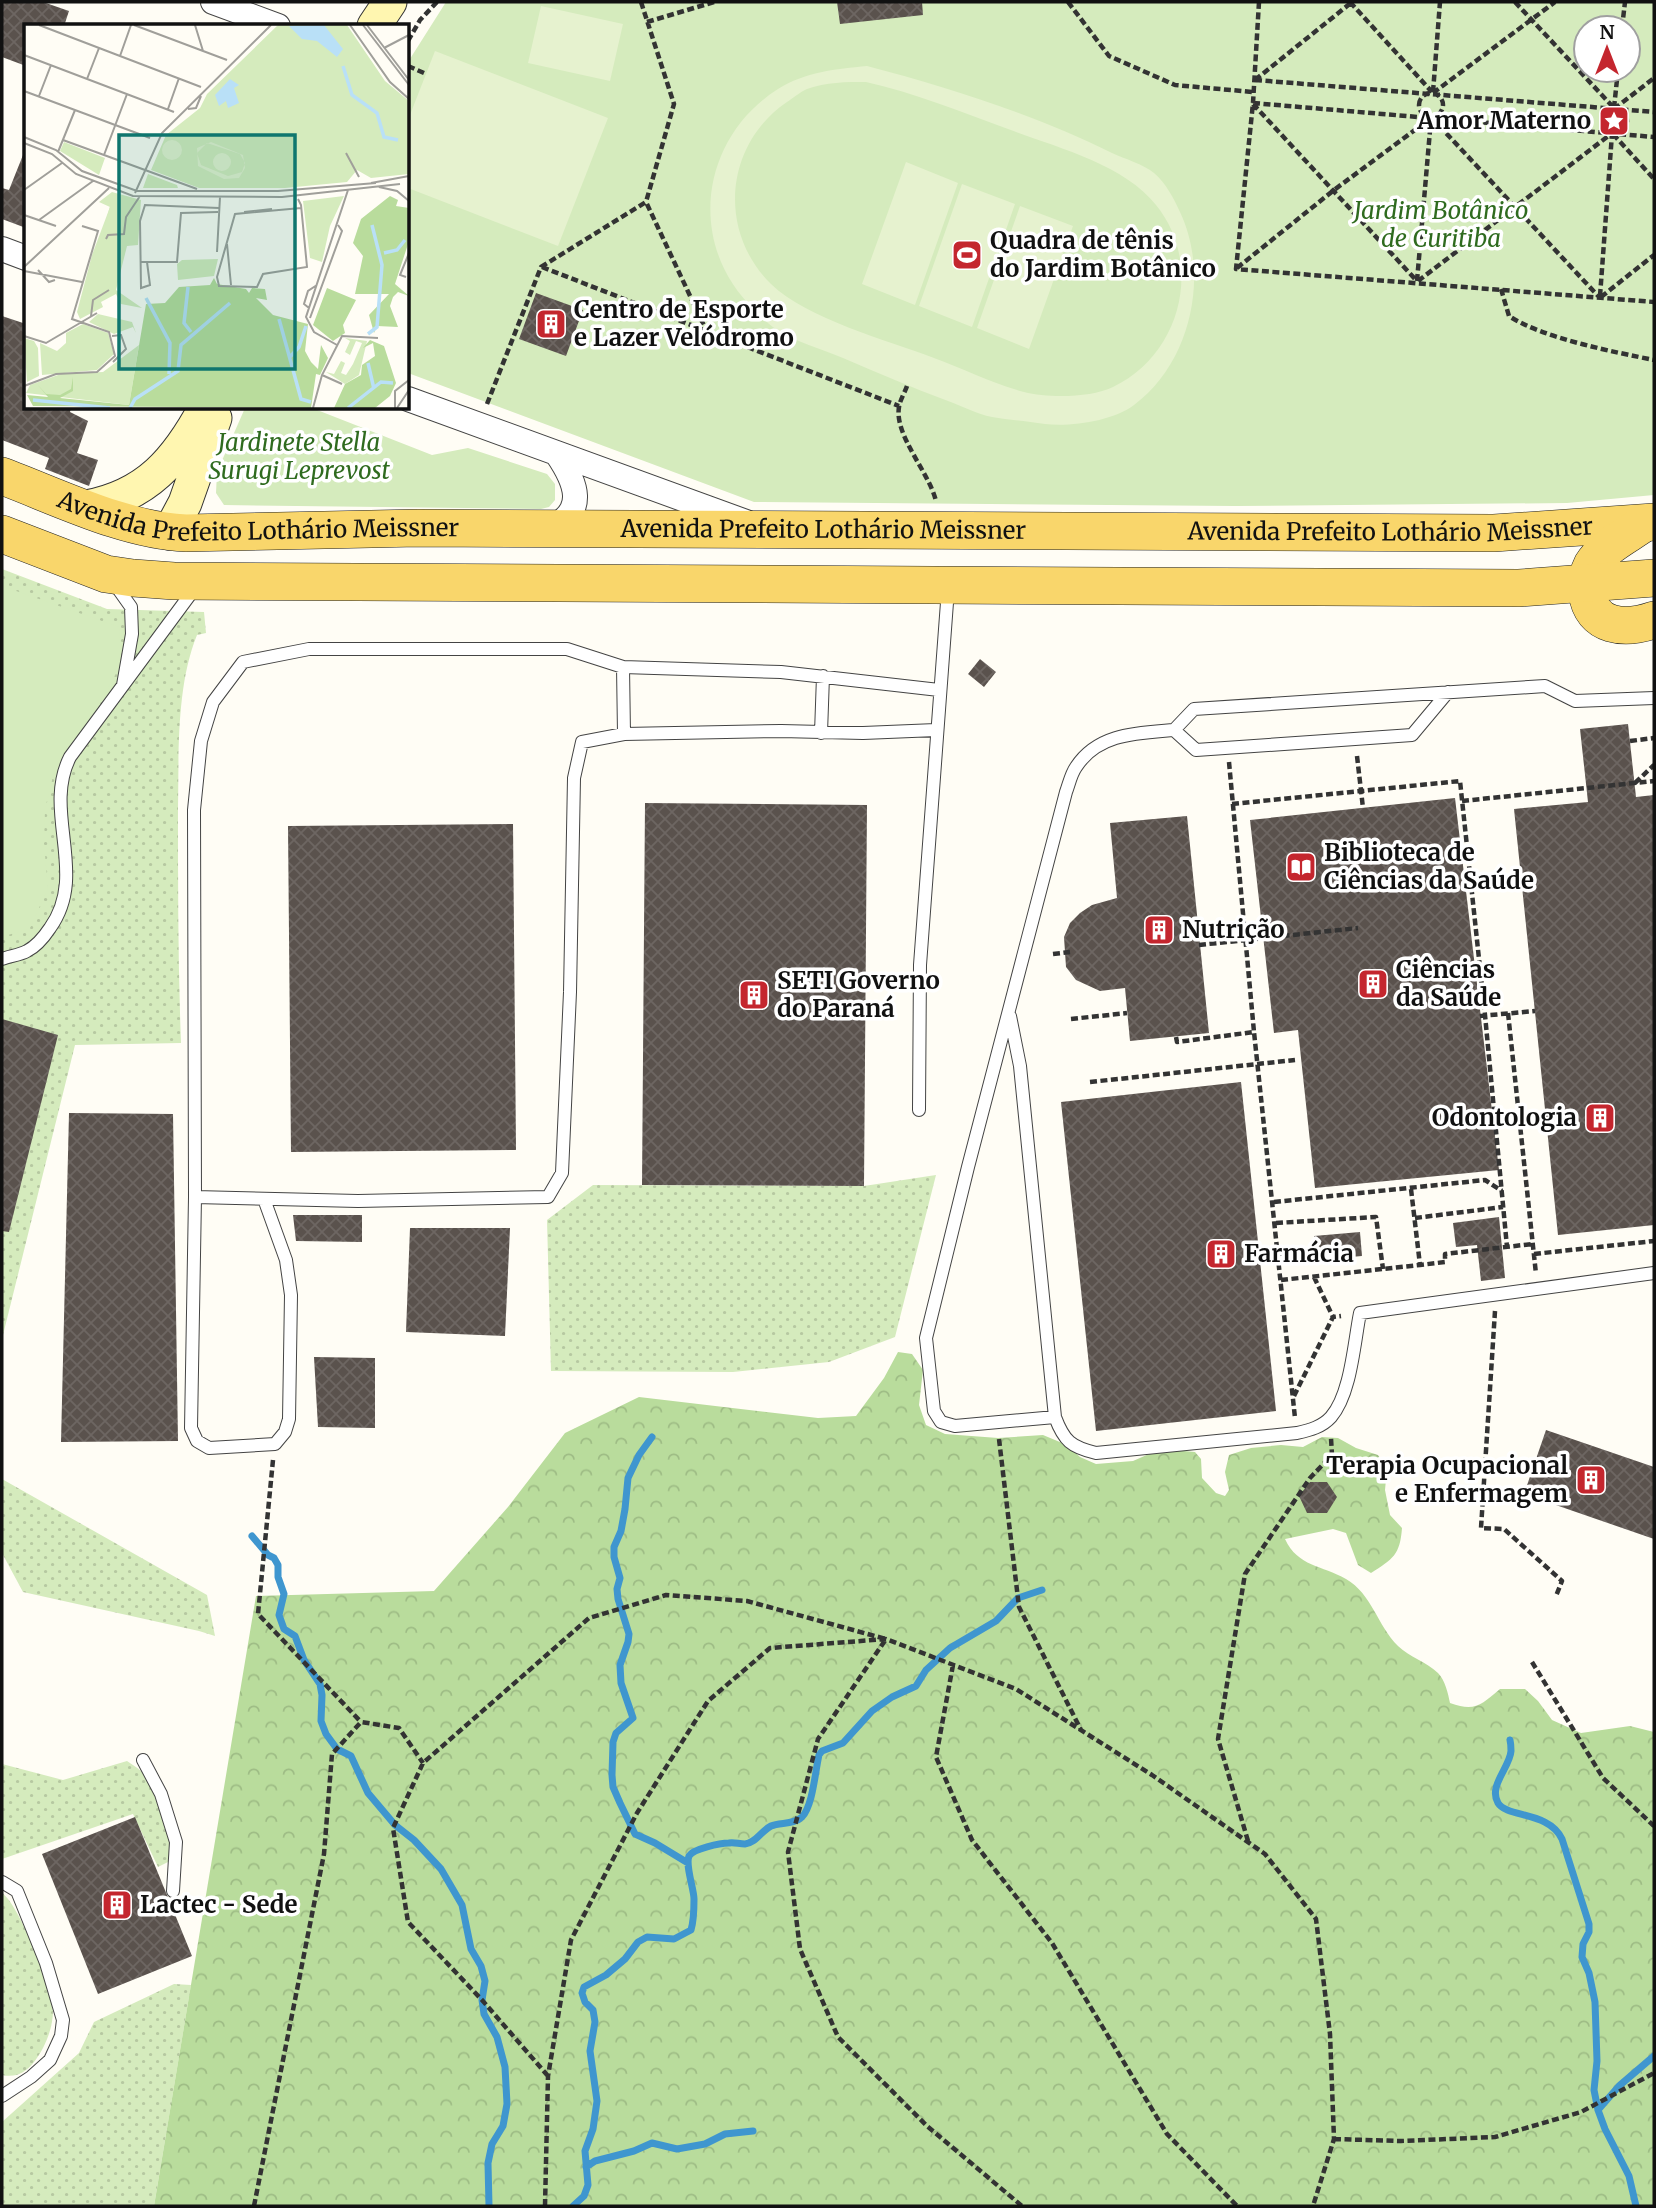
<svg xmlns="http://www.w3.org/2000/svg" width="1656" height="2208" font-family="Merriweather,serif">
	<defs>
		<pattern id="grass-dots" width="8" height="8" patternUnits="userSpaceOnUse" patternTransform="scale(1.75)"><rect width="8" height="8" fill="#d5ebbd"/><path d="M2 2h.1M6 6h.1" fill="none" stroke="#b6c8a1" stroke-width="1.8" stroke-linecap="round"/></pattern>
		<pattern id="forest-crowns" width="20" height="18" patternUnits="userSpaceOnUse" patternTransform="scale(1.75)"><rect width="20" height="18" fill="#b9dc9c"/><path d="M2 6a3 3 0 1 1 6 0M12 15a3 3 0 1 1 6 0" fill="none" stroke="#9ebc85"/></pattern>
		<pattern id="building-cross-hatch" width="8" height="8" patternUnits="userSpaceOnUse" patternTransform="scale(1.75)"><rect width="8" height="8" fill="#5a524d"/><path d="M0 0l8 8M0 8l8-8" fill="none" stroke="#6d6662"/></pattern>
	</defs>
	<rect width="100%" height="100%" fill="#fffdf5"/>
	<!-- grass -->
	<path fill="url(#grass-dots)" d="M2,569L107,609L204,612L206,633L197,635C176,687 179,753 178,809C178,887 178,965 181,1043L75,1045L2,1339Z
		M936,1175L895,1337L829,1362L733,1372L551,1371L547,1220L593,1185L864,1186Z
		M2,1479L207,1595L215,1636L199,1631L23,1592L2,1553Z
		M127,1761C131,1764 137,1767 141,1771C157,1785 172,1838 174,1859L158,1867L133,1814L2,1859V1764L63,1780Z
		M2,1893C19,1904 52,1989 53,2011C53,2028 45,2048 34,2062C25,2073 16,2078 2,2075Z
		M174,1984L191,1985L154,2206H2V2122L79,2053L94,2022Z"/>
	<!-- forest -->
	<path fill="url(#forest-crowns)" d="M898,1352L912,1354L923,1370L919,1405L926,1425L945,1434L998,1438L1043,1435L1067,1445L1080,1457L1096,1464L1133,1461L1149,1454L1173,1450L1195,1452L1201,1459L1202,1478L1216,1493L1225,1496L1229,1490L1225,1472L1229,1455L1251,1448L1281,1445L1303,1447L1322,1437L1338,1438L1356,1448L1378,1455L1387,1469L1385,1490L1390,1515L1402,1528C1400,1555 1393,1559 1371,1573L1358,1565L1346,1533L1333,1529L1285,1539C1298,1567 1322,1565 1346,1579C1372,1594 1377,1625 1398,1646C1409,1657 1427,1662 1438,1673C1445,1680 1448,1693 1450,1703C1475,1712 1481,1705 1500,1689H1525L1538,1701L1552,1720L1581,1733L1630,1726L1654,1732V2206H154L256,1596L434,1591L508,1507L565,1433L639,1397L818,1418L856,1416L884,1378Z"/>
	<!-- park -->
	<path fill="#d5ebbd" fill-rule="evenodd" d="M446,2H1654V495L1567,503L1235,506L754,502L408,373V62ZM1586,28H1628V70H1586Z
		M245,408H312L432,455L468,448L547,474L555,484V500L549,507L541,509L224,505L216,493L217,472Z
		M2,586L119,627L121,664L87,728L55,768L45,809L44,844L48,888L30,928L2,937Z"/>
	<!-- pitch -->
	<path fill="#e6f2cf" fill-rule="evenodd" d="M541,6L623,24L610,81L528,63Z
		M435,51L608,118L558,246L408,188V120Z
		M867,66C948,87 1038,116 1112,153C1125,159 1143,164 1154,173C1166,183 1174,199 1180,212C1210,275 1191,363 1134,405C1113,421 1071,427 1045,424C1027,421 1009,420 992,417C977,414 962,406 948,401C913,388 878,373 843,358C822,349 795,342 776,329C768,324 762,317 756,311C686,247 699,139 778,89C805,72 836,69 867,66ZM866,82C915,93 961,112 1008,129C1055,147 1124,164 1156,205C1204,264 1181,355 1113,387C1090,398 1048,398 1024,392C994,384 964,369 934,358C887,340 807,319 771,284C717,231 725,144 787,102C793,98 800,92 807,89C826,82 846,82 866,82Z
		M906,162L958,183L915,305L862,284Z
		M962,184L1015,204L972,327L919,306Z
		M1020,206L1073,226L1029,349L977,328Z"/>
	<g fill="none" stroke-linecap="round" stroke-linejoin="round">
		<!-- stream -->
		<path stroke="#3f96cf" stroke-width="7" d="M652,1437L639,1455L628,1478L625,1509L621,1531L614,1547V1557L620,1578L617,1589L618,1599L629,1634L628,1642L620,1665L621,1683L633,1718L616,1733L613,1742L612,1775L613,1787L620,1803L635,1834L655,1843L688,1863
			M252,1536L268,1555L274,1558L278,1565V1577L284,1594L279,1615L284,1629L295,1636L304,1660L320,1684L322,1695L321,1721L326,1734L337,1749L351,1756L368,1793L395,1825L414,1840L441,1869L462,1905L471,1949L481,1966L485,1981L482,2000L484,2014L497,2037L505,2067L507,2104L503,2126L492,2144L488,2163L489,2206
			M1510,1740C1511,1744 1511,1747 1511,1751C1510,1767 1488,1786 1498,1803C1507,1818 1549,1811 1562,1839L1589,1924V1932L1583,1944L1582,1957L1589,1973L1595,2002L1597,2061L1594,2090L1598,2110L1605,2129L1629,2176L1636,2206
			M1598,2110L1619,2086L1654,2056
			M586,2167L595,2161L634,2151L652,2143L677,2149L705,2144L725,2134L753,2131
			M573,2206L584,2196L588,2185L585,2151L593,2129L597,2101L590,2051L595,2022L593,2010L585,2002L582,1993L584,1987L606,1975L625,1959L638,1942L647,1937L674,1939L691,1930C694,1920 694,1909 694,1899C694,1889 685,1865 689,1856C693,1849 720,1843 729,1843C734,1842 739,1844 745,1844C756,1843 761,1831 771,1826C780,1822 794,1825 802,1817C813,1805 815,1772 819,1755L822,1751L843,1743L872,1711L892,1697L916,1686L926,1670L950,1648L996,1621L1018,1598L1042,1590"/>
	</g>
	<!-- building -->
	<path fill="url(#building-cross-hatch)" d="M2,2H43L69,11L64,26H26V66L2,57Z
		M837,2H922L923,15L840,24Z
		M25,150H26V228L2,219V188L9,190Z
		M536,293L583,310L566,356L519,339Z
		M2,316L26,324V408H71L70,412L88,421L77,453L98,460L89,486L45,469L49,458L2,440Z
		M980,659L996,672L984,687L968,674Z
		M1628,724L1636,797L1654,795V1225L1558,1235L1514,809L1588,802L1580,729Z
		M1455,798L1499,1170L1315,1188L1298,1030L1274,1033L1250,820Z
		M645,803L867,805L864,1186L642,1185Z
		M1187,816L1209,1033L1130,1041L1125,988L1100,991L1076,980L1066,967L1064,937L1070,923L1080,913L1092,905L1117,898L1110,823Z
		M513,824L516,1150L291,1152L288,826Z
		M2,1019L58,1035L9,1232L2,1231Z
		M1241,1082L1276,1411L1096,1431L1061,1102Z
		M69,1113L173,1114L178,1441L61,1442Z
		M293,1215H362V1242L296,1241Z
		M1499,1217L1505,1278L1481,1281L1477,1245L1456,1247L1453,1223Z
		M410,1228H510L505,1336L406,1332Z
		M1360,1232L1362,1256L1317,1260L1314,1236Z
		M314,1357L375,1358V1428L318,1427Z
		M1546,1430L1654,1467V1539L1524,1494Z
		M1310,1482H1327L1337,1497L1327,1513H1307L1299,1496Z
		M135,1817L192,1956L98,1994L42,1854Z"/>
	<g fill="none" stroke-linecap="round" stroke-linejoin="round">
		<!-- service casing -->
		<g stroke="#444" stroke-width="14">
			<path id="service" d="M114,583L131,607L132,634L123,685
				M623,667L624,734
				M1174,730L1196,750L1412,735L1448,692
				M821,733L823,676
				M2,959C10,956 20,955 27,951C37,946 44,937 50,928C89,874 42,812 70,757L195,588
				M1010,1016L1020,1066L1055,1417C1064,1441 1071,1447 1096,1453L1297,1433C1310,1430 1322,1427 1331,1417C1351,1394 1354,1343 1360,1313L1654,1273
				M919,1110L920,965L948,589
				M195,1197L358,1201L548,1197L562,1173L570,992L574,778L582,742L624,734L781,731L863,733L936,730
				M264,1199L286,1260L291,1295L289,1419L285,1432L275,1444L209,1448L197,1441L191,1428L195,1197L194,810L201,741L213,702L243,662L309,649H567L623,667L781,672L939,690
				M1055,1417L955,1426L941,1422L934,1411L926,1338L968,1167L1066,792C1069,784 1071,774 1076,767C1098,733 1138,733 1174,730L1194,709L1545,686L1575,701L1654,698
				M143,1760L161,1794L176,1842L173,1891
				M2,1882L17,1891L46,1963L63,2020L61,2036L50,2060L31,2077L2,2096"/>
		</g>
		<!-- minor casing -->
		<g stroke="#444" stroke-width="26">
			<path id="minor" d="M213,2L278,26
				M2,249L26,258
				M408,399L746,522
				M548,529C589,512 576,482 557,454"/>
		</g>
		<!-- secondary casing -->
		<g stroke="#333" stroke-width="35">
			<path id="secondary" d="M374,26L390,2
				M86,507C147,496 177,460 205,408
				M169,533L185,503L215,418"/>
		</g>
		<!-- primary casing -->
		<g stroke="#222" stroke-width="38">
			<g id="primary">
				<path id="s1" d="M2,476C58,497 126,531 186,533L418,528L1494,533L1654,522"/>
				<path d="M1643,524C1626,536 1603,547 1592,565C1588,573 1586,583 1587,592C1591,628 1625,630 1654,620"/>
				<path d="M2,534L106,574L133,578L174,581L1519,588L1654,578"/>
			</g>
		</g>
		<!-- path -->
		<path stroke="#333" stroke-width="4.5" stroke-dasharray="7 3.5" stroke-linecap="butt" d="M641,2L674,104L646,202
			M1068,2L1109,56L1175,85L1253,92
			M1259,2L1253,103L1236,269L1654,302
			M1350,2L1432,92
			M1515,2L1614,108
			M647,22L714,2
			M1622,28L1625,2
			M408,41L420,20L437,2
			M408,66L424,73
			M1255,80L1654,112
			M1255,80L1352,2
			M1433,92L1440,2
			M1419 105a12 12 0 1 1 24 0a12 12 0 1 1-24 0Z
			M1433,93L1555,2
			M1253,103L1654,137
			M1253,104L1416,280
			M1614,108L1618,70
			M1603 121a12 12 0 1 1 24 0a12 12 0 1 1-24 0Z
			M1614,109L1654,78
			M1432,118L1600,298
			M1613,134L1654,179
			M542,267L899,406
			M1237,268L1334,190L1431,118
			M1417,281L1431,119
			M1418,281L1611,134
			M1501,289L1509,316C1542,338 1614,352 1654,360
			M1600,296L1612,134
			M1601,297L1654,255
			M907,386C905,392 900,400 899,407C894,435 929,472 936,501
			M487,404L541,267L646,202L707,332
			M1630,741L1654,738
			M1357,756L1363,808
			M1229,762L1254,1032
			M1635,783L1654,765
			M1462,801L1654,781
			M1232,804L1460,781L1485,1015L1507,1247
			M1199,945L1358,928
			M1053,954L1070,952
			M1508,1013L1536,1274
			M1480,1016L1535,1011
			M1071,1019L1127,1013
			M1176,1037L1177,1042L1254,1032L1295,1418
			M1090,1082L1295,1060
			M1411,1189L1420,1265L1445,1262V1254L1532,1244
			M1274,1202L1485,1180L1502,1191
			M1415,1218L1503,1207
			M1276,1223L1376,1217L1383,1269
			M1278,1254L1315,1250
			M1534,1254L1654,1241
			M1314,1277L1333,1317
			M1281,1280L1420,1265
			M1495,1311L1481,1528L1504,1529L1562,1581L1556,1596
			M1294,1396L1333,1317L1341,1316
			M999,1439L1019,1607L1081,1730
			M273,1460L258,1614L361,1722
			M1532,1662L1603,1778L1654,1826
			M953,1665L936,1757L972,1840L1052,1943L1167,2134L1237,2206
			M1248,1841L1218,1739L1245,1574L1310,1478L1332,1455L1331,1438
			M548,2076L482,2000L408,1922L393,1828L423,1763L589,1618L666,1595L747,1601L886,1639L818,1739L788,1852L800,1949L838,2037L927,2126L1022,2206
			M1334,2139L1401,2141L1495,2137L1581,2112L1654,2073
			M254,2206L324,1854L332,1754L361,1722L399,1728L423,1763
			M545,2206L548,2076L571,1940L637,1813L708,1701L770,1648L886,1639L1016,1689L1152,1775L1265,1854L1316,1919L1330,2034L1334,2139L1313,2206"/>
		<!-- service -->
		<use href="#service" stroke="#fff" stroke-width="12"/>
		<!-- minor -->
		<use href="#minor" stroke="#fff" stroke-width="24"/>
		<!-- secondary -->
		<use href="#secondary" stroke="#fff6b0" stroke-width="33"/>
		<!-- primary -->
		<use href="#primary" stroke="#f9d66b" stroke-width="37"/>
	</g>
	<!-- icons -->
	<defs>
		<g id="sight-square" transform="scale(1.575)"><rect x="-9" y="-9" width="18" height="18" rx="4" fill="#c4262e" stroke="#fff"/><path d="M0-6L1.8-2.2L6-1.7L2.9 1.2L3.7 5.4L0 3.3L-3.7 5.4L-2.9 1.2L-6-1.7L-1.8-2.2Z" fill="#fff"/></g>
		<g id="stadium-square" transform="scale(1.575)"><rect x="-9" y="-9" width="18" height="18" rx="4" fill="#c4262e" stroke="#fff"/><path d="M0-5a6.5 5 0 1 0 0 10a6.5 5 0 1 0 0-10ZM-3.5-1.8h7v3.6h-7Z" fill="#fff"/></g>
		<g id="building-square" transform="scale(1.575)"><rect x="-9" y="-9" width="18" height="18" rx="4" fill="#c4262e" stroke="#fff"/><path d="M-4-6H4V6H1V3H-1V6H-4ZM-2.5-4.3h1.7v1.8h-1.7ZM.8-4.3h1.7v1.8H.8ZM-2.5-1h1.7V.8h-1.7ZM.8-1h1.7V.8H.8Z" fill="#fff"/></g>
		<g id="library-square" transform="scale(1.575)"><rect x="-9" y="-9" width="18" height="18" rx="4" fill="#c4262e" stroke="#fff"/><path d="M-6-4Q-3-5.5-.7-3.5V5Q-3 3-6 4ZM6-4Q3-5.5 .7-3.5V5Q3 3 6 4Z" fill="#fff"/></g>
	</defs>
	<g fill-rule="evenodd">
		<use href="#sight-square" x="1614" y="121"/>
		<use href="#stadium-square" x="967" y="255"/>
		<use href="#building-square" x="551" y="324"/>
		<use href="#library-square" x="1301" y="867"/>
		<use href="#building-square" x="1159" y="930"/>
		<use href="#building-square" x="1373" y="984"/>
		<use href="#building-square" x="754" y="995"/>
		<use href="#building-square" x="1600" y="1118"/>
		<use href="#building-square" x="1221" y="1254"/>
		<use href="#building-square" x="1591" y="1480"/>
		<use href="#building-square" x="117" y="1905"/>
	</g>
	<g text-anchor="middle" stroke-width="7" stroke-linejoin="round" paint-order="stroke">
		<!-- poi labels -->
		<g font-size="24" font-weight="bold" fill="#111" stroke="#fff" text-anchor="start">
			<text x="1591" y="129" text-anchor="end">Amor Materno</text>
			<text x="990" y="249">Quadra de tênis<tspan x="990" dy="28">do Jardim Botânico</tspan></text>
			<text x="574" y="318">Centro de Esporte<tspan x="574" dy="28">e Lazer Velódromo</tspan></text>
			<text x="1324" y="861">Biblioteca de<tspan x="1324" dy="28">Ciências da Saúde</tspan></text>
			<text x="1182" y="938">Nutrição</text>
			<text x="1396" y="978">Ciências<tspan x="1396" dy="28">da Saúde</tspan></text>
			<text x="777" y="989">SETI Governo<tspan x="777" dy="28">do Paraná</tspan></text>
			<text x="1577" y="1126" text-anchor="end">Odontologia</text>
			<text x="1244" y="1262">Farmácia</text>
			<text x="1568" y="1474" text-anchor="end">Terapia Ocupacional<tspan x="1568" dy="28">e Enfermagem</tspan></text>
			<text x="140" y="1913">Lactec - Sede</text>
		</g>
		<!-- park labels -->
		<g font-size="24" font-style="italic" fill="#2f6b1f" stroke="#fff">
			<text x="1441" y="219">Jardim Botânico<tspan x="1441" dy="28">de Curitiba</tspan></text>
			<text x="299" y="451">Jardinete Stella<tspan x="299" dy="28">Surugi Leprevost</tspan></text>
		</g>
		<!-- street labels -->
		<g font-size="24" fill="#111" stroke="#fff">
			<text dy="8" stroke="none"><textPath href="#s1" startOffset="264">Avenida Prefeito Lothário Meissner</textPath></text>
			<text dy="8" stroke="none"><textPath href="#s1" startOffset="1398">Avenida Prefeito Lothário Meissner</textPath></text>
			<text dy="8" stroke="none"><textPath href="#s1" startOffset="831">Avenida Prefeito Lothário Meissner</textPath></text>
		</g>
	</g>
	<!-- overview -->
	<g transform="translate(24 24)">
		<rect width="385" height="385" fill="#fffdf5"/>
		<path d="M88,168L117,176L114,221L103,222L92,266L118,284L97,280L92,270L77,278L79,283L56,295L53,288L68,231L86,183L75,178ZM320,172L306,202L298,238L286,234L279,177ZM194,235L190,252L154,256L153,240L158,236ZM74,290L108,298L112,309L109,303L90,310L65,298ZM59,300L84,309L90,330L73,346L18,351L16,319L33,327L42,319V309ZM0,314L10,317L14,324L15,352L3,358ZM321,314L343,317L335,351L321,360L302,348L310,350L317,337L321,339L317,349L322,351L329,340L338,319L332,317L326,331L321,328L326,317ZM115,321L105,381L2,369L6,361L37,350L79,348Z" fill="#d5ebbd"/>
		<path d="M366,172L374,176L372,182L385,184V217L371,260L385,272L374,268L369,273L366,282L374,303L353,302L350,309L345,291L365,270H331L339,232L329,219L337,195ZM190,254L193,260L222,265L225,269L228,264L241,265L243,276L232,274L249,291L284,300L281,327L287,338L294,345L297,321L304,334L296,351L292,350L287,384L9,382L3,371L24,373L13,360L22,370L36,371L47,365L49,353V367L36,374L105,381L122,280L141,279L155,263L186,261ZM303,264L332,276L319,301L321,309L309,317L289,301ZM346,316L360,322L372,359L366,372L351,384H310L321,360L337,351L338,341L351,332L349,319L339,324Z" fill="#b9dc9c"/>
		<path d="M254,1H323L361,57L385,77V150L347,154L333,146L323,158L261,164H175L127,146L142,111L176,84L183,70ZM40,118L81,134L75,151L36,127ZM124,150L153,161L154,164H119ZM89,171L108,177L98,209L93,212L79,208Z" fill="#d5ebbd"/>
		<path d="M138 126a10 10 0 1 1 20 0a10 10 0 1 1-20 0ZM187,118L219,131L221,144L215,154L200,155L174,142L173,124ZM183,119L216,130L221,139L218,148L204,152L177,141L173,129ZM189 138a9 9 0 1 1 18 0a9 9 0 1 1-18 0Z" fill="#e6f2cf" fill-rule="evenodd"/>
		<path d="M300,1L319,25L313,33L293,17L278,15L265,2ZM206,55L215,61L210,64L215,79L204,84L202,77L195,82L191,71Z" fill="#b9e0f7"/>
		<path fill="none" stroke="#b9e0f7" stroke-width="3.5" d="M319,42L328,71L353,89L360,113L374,116M360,229L373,226L381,216M164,263L160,299L167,308M122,274L146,319L145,350M255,295L277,375L287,378M344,310L353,303L358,241L348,201M265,334L275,323L282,302M344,339L350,365M9,376L86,384M106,384L111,375L154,347L157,321L206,279M324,384L357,358L369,359"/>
		<path fill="none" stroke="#a09f9a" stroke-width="2" d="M15,1L177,63M110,1L203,36M171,1L179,27M326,1L366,58L385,75M339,1L385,61M343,1L385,56M360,24L385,11M0,31L150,88M96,32L107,1M63,55L75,24M0,67L126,114M15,72L27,41M144,85L155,54M164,85L172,84L177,72M0,113L32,126L58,147L113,167H254L352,159M39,116L173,165M0,119L28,130L52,150L109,172L258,173L376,160M34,128L51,86M322,129L335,153M80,131L103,70M347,159L385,152M355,163L373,167L385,177M0,166L38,139M111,169L138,109L247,1M274,175L277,181L283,243L239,250L233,263L195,262L193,253L211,190L277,184M220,188L248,185M0,191L32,202M15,196L69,157M82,215L84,211L100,210L102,193L116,172M203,220L207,261M193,228L196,173M116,238H153L157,189L194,188M123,238L126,261L117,264L116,197L121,181L195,184M0,243L85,164M14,246L25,258L31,256M0,247L58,258M382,253L376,251L385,229M285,284L280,280L284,267L293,261M67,292L69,276L85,266M286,294L318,207L314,201M0,312L22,319L73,289M88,312L97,311L102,325L89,338M313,321L290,308L282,293L324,166M298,351L318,360M0,362L32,350L73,348L91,332L85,308L48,295L74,207L58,202M289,384L298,351L318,312L354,314M371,384V367L385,356M373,384L385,366"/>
		<path fill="#0f766e" fill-opacity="0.15" stroke="#0f766e" stroke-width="3.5" d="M95,111H271V345H95Z"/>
		<rect width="385" height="385" fill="none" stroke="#111" stroke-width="3.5"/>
	</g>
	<!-- border -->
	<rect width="1656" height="2208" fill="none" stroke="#111111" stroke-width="7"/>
	<!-- north arrow -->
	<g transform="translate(1607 49)"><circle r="33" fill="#ffffff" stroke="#a0a0a0" stroke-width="2"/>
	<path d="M0-5L12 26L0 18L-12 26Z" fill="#c4262e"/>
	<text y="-10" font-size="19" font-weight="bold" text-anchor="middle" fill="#111111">N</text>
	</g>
</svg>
